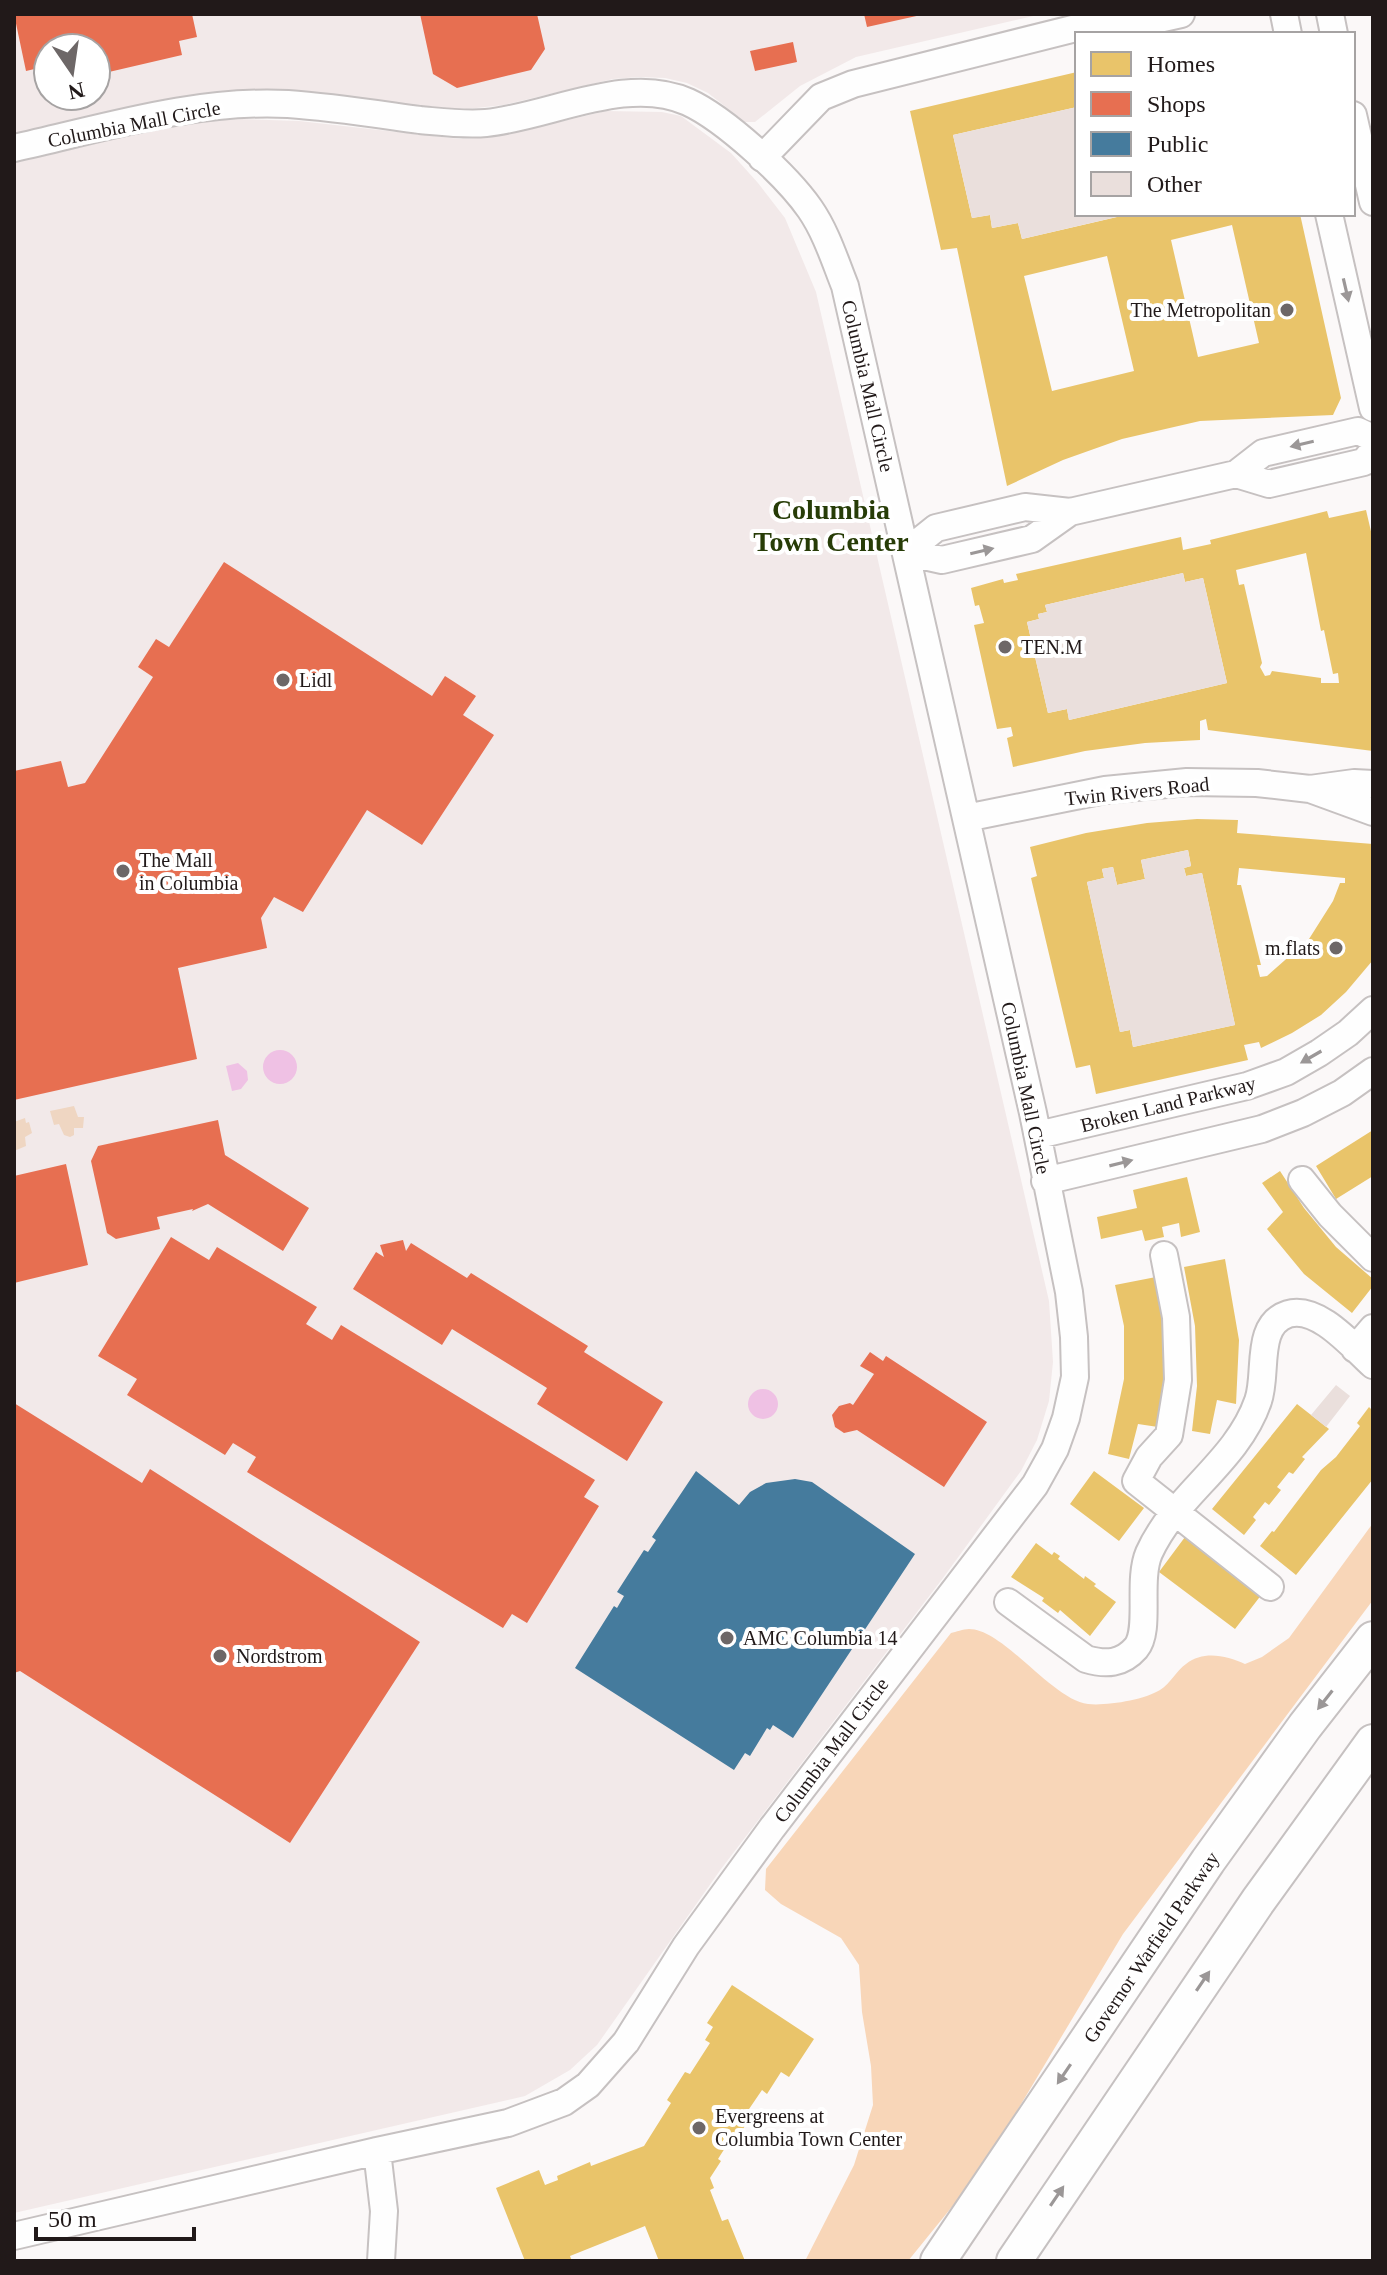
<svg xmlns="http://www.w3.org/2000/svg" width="1387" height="2275" font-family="'Times New Roman',serif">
	<rect width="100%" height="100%" fill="#fbf8f8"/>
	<!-- built -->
	<path fill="#f2e9e9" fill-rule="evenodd" d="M14,14H1042L856,57L800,86L755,122H745L708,93L687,83L665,78L639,77L613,79L504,105L467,109L430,107L274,89L216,92L151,103L14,134ZM48,48H96V96H48Z
		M606,111L662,112L681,116L731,153L758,183L785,218L816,292L1049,1301L1053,1362L1049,1401L1037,1440L1021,1471L943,1578L721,1869L597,2045L570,2070L525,2096L14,2213V163L149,131L211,121L241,119L299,121L460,139L495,137Z"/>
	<!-- green -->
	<path fill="#efd6c2" d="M74,1106L78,1117H84L83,1128H74V1135L70,1137L64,1135L59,1124L54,1125L50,1111Z
		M25,1118L26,1123L29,1122L32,1133L25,1137L26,1146L14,1151V1122Z"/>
	<!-- forest -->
	<path fill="#f8d6b8" d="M1373,1523V1600L1123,1934L981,2171L908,2261H805L854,2165L873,2105L871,2066L862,2012L859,1965L841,1938L781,1904L765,1890L766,1869L951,1633C956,1632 963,1629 969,1629C1004,1629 1052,1700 1088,1704C1106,1706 1144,1700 1160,1690C1171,1683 1176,1671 1186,1664C1204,1650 1227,1656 1245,1664L1262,1657L1289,1638Z"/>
	<!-- water -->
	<path fill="#efc1e4" d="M263 1067a17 17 0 1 1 34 0a17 17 0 1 1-34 0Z
		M238,1063L247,1071L248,1080L241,1089L232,1091L226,1066Z
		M748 1404a15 15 0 1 1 30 0a15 15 0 1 1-30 0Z"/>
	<!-- homes -->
	<path fill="#e9c46a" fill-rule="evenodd" d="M1077,72V107L953,135L972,218L990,215L992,228L1018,223L1022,239L1130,214H1300L1341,398L1333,415L1200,421L1122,439L1063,460L1007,486L957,248L941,250L910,111ZM1232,225L1259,343L1198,357L1171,240ZM1107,256L1134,371L1052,391L1024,276Z
		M1366,510L1373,540V751L1208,730L1206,719L1200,721V740L1145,743L1085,751L1013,767L1007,738L1013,736L1011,727L997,729L974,625L984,623L979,605L975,606L971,588L1003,579L1004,583L1018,580L1016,574L1181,537L1183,550L1211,544L1210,540L1327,511L1329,518ZM1306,553L1321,631L1324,630L1333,674L1338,673L1339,683H1321V678L1272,671L1270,675L1265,676L1260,667L1262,663L1244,584L1239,585L1236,570ZM1183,573L1185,582L1203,578L1227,683L1069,720L1067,709L1048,713L1027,622L1039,619L1038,614L1047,612L1045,605Z
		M1197,819L1238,820L1237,833L1373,844V960L1346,992L1321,1015L1292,1033L1261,1048L1259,1042L1244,1045L1248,1060L1096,1094L1090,1065L1076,1068L1031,878L1037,876L1030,847L1086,833L1147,823ZM1188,850L1191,866L1184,868L1186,876L1202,873L1235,1025L1133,1047L1130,1030L1120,1032L1087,882L1104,878L1102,869L1113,867L1117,885L1145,879L1141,860ZM1239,868L1345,878V883H1340L1333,901L1309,939L1267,976L1260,977L1257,965H1261L1241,885H1237Z
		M1373,1130V1176L1336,1199L1316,1166Z
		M1280,1171L1304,1208L1336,1247L1373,1279V1286L1352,1313L1304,1274L1267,1229L1283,1212L1262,1183Z
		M1187,1177L1200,1232L1181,1237L1179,1223L1162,1227L1164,1237L1145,1241L1142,1230L1101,1239L1097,1217L1137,1208L1133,1190Z
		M1225,1259L1239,1340L1236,1404L1217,1400L1210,1434L1192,1431L1197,1386L1195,1326L1184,1267Z
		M1156,1277L1168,1328L1167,1384L1158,1427L1138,1424L1129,1459L1108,1454L1124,1379V1326L1115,1285Z
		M1297,1404L1329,1429L1302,1457L1305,1459L1293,1474L1289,1472L1277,1487L1281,1490L1269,1505L1265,1502L1253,1517L1256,1520L1244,1535L1212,1509Z
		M1369,1407L1373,1411V1479L1296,1575L1260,1546L1272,1531L1274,1532L1321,1470L1336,1457L1360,1426L1357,1423Z
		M1094,1471L1144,1508L1119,1541L1070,1504Z
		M1185,1537L1262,1594L1235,1629L1159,1572Z
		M1036,1543L1052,1555L1054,1552L1060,1556L1058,1559L1084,1579L1085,1576L1096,1584L1094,1586L1116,1602L1090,1636L1060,1610L1058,1613L1042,1601L1044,1598L1011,1577Z
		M732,1985L814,2039L789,2077L781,2072L767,2094L762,2090L747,2112L752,2115L734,2143L730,2140L718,2159L721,2161L710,2178L714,2188L710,2190L722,2221L728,2219L745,2261H659L645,2226L570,2256L572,2261H525L496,2188L539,2170L545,2185L558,2180L557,2176L590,2162L591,2166L644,2146L671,2103L667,2100L685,2072L690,2074L710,2043L705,2040L713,2027L707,2023Z"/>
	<!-- shops -->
	<path fill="#e76f51" d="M14,14H192L197,37L179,41L182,55L96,75V48H48L47,82L43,67L26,71Z
		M420,14H537L545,49L531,70L457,88L433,74Z
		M864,14H920L921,15L867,27Z
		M793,42L797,62L755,71L750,51Z
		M224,562L432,696L445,676L476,696L463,715L494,735L422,845L367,810L303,912L274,897L261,918L267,948L178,968L197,1059L14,1100V771L61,761L68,787L85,783L153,677L138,667L156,639L169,647Z
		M218,1120L225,1155L309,1208L283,1251L208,1204L192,1211L193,1209L157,1217L160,1229L116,1239L107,1233L91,1161L98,1146Z
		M66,1164L88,1265L14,1283V1176Z
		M171,1237L209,1260L217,1247L317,1307L306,1324L332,1340L341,1325L595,1480L584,1497L599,1506L527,1623L512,1614L503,1628L247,1472L256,1457L233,1443L225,1455L127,1395L137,1379L98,1356Z
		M403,1240L406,1251L411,1243L467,1278L471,1273L588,1346L584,1352L663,1402L627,1461L537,1404L547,1388L452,1329L442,1345L353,1289L376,1252L384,1257L380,1245Z
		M870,1352L883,1361L886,1356L987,1422L944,1487L857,1430L844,1433L835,1427L832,1415L839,1406L850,1403L853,1405L874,1374L860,1366Z
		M14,1403L142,1483L150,1469L420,1642L290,1843L20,1671L14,1673Z"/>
	<!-- public -->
	<path fill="#457b9d" d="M696,1471L739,1505L750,1492L766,1483L795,1479L812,1482L915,1554L793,1738L773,1725L770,1730L767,1728L750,1756L745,1753L734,1770L575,1668L614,1606L617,1608L624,1596L617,1592L644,1550L648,1552L656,1540L652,1537Z"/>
	<!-- building -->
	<path fill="#eadfdc" d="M1077,107V214L1125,215L1022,239L1018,223L992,228L990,215L972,218L953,135Z
		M1183,573L1185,582L1203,578L1227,683L1069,720L1067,709L1048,713L1027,622L1039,619L1038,614L1047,612L1045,605Z
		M1188,850L1191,866L1184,868L1186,876L1202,873L1235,1025L1133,1047L1130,1030L1120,1032L1087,882L1104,878L1102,869L1113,867L1117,885L1145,879L1141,860Z
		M1336,1385L1350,1396L1326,1427L1311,1415Z"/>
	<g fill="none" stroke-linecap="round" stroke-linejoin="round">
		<!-- minor casing -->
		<g stroke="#c6c1c1" stroke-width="30">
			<path id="minor" d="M1284,14L1288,34
				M1330,14L1334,34
				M1353,115L1373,202
				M14,148C104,128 195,99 288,104C332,107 376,114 420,120C442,122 464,125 486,123C549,117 627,74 688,102C725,119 787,176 810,209C826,232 835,261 845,286L1033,1113L1069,1292L1074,1337L1075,1377L1066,1418L1055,1449L1035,1485L772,1828L686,1946L626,2042L588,2085L564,2102L508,2123L377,2151L14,2236
				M762,158L821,97L853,84L1104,21L1145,22L1181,14
				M1329,214L1373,408
				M1236,474L1269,484L1364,462L1373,451
				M906,552L936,528L1025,507L1070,512L1236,474L1263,453L1358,431L1373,438
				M906,552L942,560L1032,539L1070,512
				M1310,789L1354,783L1373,784
				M966,818L1105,790L1187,782L1257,783L1310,789L1373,812
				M1038,1135L1247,1086L1286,1072L1319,1053L1348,1033L1373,1010
				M1302,1180L1330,1215L1373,1258
				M1045,1181L1262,1129L1303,1113L1342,1093L1373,1071
				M1164,1255L1176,1317L1178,1380L1169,1435L1149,1457L1136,1481L1270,1587
				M1355,1349L1373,1328
				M1008,1602L1086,1659C1106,1665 1122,1664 1136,1648C1151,1630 1137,1581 1149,1553C1175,1495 1237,1462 1258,1401C1268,1374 1254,1325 1288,1314C1318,1305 1352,1346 1373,1365
				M377,2151L384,2211L381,2261"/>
		</g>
		<!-- major casing -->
		<g stroke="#c6c1c1" stroke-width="38">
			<path id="major" d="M938,2261L1208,1861L1305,1726L1373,1639
				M1014,2261L1258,1901L1373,1742"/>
		</g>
		<!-- minor -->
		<use href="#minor" stroke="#fefefe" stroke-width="26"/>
		<!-- major -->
		<use href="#major" stroke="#fefefe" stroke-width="34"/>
	</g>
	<!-- one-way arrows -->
	<defs><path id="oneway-solid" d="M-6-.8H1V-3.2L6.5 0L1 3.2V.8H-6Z" transform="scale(2)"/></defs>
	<g fill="#9b9797">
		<use href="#oneway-solid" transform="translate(1346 290) rotate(77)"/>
		<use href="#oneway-solid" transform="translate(1302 444) rotate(167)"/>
		<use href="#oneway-solid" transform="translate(982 551) rotate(-13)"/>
		<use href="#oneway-solid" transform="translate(1311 1057) rotate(150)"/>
		<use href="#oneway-solid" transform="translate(1121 1163) rotate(-14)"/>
		<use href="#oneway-solid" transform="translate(1325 1700) rotate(128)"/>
		<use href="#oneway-solid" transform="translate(1203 1981) rotate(-56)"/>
		<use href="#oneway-solid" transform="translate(1064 2074) rotate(124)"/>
		<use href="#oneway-solid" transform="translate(1057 2196) rotate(-56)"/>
	</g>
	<!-- markers -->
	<g fill="#6d6767" stroke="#fff" stroke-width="3">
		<circle cx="1287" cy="310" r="8"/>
		<circle cx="1005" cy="647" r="8"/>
		<circle cx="283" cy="680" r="8"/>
		<circle cx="123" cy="871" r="8"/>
		<circle cx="1336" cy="948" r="8"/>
		<circle cx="727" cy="1638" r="8"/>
		<circle cx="220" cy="1656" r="8"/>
		<circle cx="699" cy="2128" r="8"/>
	</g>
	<g text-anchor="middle" stroke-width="8" stroke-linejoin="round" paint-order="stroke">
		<!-- street labels -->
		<g font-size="20" fill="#211919" stroke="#fff">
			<text transform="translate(134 124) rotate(-11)" y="7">Columbia Mall Circle</text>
			<text transform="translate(868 386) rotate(77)" y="7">Columbia Mall Circle</text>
			<text transform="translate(1137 791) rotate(-6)" y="7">Twin Rivers Road</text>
			<text transform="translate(1026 1088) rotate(78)" y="7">Columbia Mall Circle</text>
			<text transform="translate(1168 1104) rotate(-14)" y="7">Broken Land Parkway</text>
			<text transform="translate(831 1750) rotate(-53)" y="7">Columbia Mall Circle</text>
			<text transform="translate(1151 1947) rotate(-56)" y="7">Governor Warfield Parkway</text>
		</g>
		<!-- poi labels -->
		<g font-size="20" fill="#211919" stroke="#fff" text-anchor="start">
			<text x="1271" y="317" text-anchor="end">The Metropolitan</text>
			<text x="1021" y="654">TEN.M</text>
			<text x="299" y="687">Lidl</text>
			<text x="139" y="867">The Mall<tspan x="139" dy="23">in Columbia</tspan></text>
			<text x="1320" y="955" text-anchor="end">m.flats</text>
			<text x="743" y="1645">AMC Columbia 14</text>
			<text x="236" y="1663">Nordstrom</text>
			<text x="715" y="2123">Evergreens at<tspan x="715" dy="23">Columbia Town Center</tspan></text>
		</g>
		<!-- district labels -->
		<g font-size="28" font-weight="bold" fill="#273c07" stroke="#fff">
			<text x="831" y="519">Columbia<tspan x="831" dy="32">Town Center</tspan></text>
		</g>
	</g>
	<!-- border -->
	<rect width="1387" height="2275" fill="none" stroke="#211919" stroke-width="32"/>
	<!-- legend -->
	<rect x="1075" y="32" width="280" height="184" fill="#ffffff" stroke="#a6a3a3" stroke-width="2"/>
	<rect x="1091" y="52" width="40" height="24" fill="#e9c46a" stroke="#a6a3a3" stroke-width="2"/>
	<text x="1147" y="72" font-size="24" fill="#211919">Homes</text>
	<rect x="1091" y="92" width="40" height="24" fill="#e76f51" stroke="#a6a3a3" stroke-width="2"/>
	<text x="1147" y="112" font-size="24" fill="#211919">Shops</text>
	<rect x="1091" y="132" width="40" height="24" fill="#457b9d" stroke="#a6a3a3" stroke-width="2"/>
	<text x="1147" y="152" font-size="24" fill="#211919">Public</text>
	<rect x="1091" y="172" width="40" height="24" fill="#eadfdc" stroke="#a6a3a3" stroke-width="2"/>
	<text x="1147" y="192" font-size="24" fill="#211919">Other</text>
	<!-- north arrow -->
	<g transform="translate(72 72) rotate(167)"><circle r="38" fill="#ffffff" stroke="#a6a3a3" stroke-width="2"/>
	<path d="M0-6L14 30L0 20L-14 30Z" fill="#6d6767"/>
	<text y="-12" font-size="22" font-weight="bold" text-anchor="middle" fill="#211919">N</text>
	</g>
	<!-- scale -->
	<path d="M36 2227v12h158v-12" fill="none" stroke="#211919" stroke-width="4"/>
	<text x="48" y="2227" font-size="24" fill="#211919" stroke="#ffffff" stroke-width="6" paint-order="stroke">50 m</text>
</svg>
